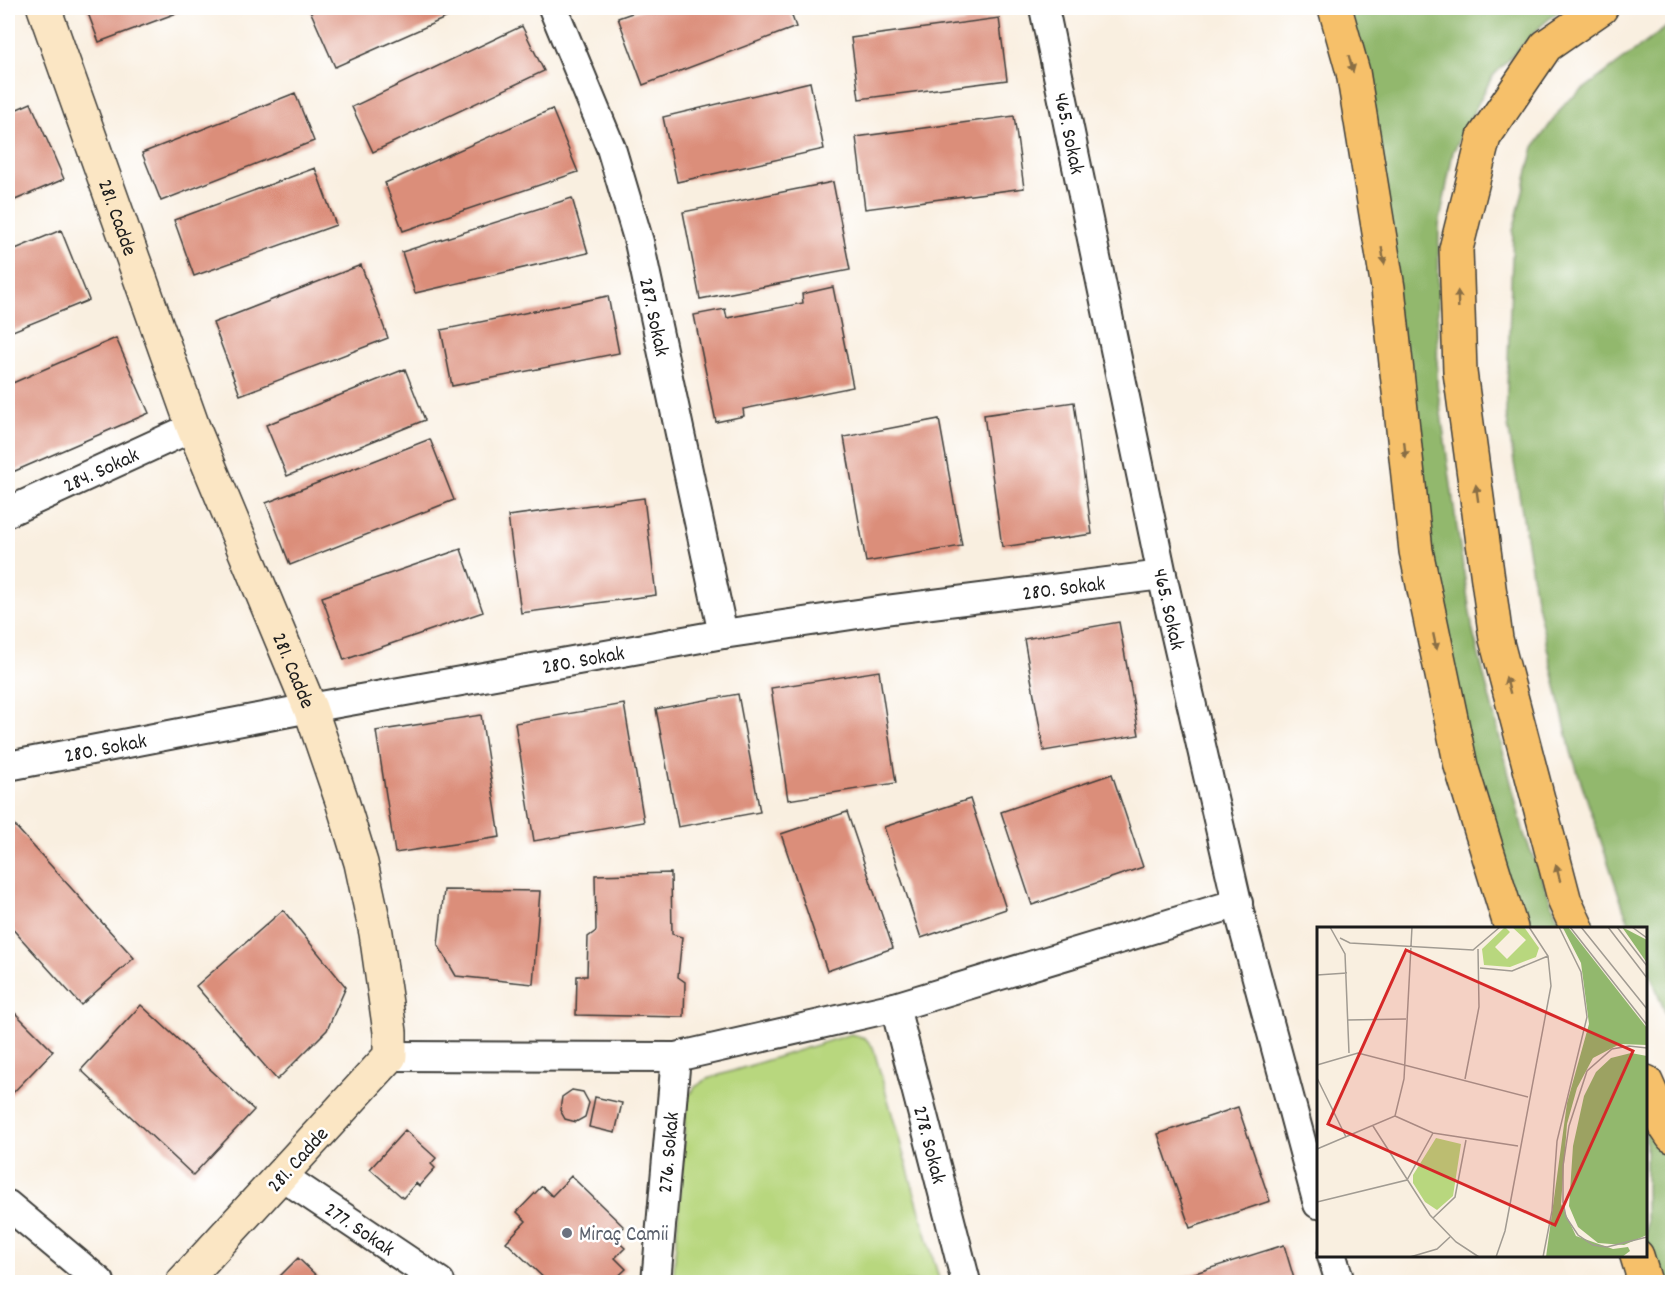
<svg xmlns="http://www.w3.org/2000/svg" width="1680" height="1290" font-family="Dekko,sans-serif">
	<rect width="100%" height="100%" fill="#fff"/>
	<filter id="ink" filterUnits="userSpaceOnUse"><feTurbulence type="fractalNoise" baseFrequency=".0167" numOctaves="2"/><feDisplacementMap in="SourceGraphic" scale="12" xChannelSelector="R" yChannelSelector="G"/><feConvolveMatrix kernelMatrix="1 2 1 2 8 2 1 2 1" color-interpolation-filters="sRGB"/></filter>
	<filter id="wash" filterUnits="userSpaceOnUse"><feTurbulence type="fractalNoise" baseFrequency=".008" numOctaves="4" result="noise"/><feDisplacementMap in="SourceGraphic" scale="24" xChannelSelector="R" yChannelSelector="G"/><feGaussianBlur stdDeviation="1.35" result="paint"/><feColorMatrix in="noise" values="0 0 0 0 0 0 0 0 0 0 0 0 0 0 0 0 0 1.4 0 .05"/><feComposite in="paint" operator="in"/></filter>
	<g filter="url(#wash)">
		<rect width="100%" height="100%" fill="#f9efe0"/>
		<!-- green -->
		<path fill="#b8d77e" stroke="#6a7a4d" stroke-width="1.5" d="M851,1034L865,1038L873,1047L940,1282H673L687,1098L695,1087L707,1079Z"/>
		<!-- forest -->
		<path fill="#92b86d" stroke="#576a44" stroke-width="1.5" d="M1348,8H1562L1541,26L1492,77L1453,152L1439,226L1437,384L1456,521L1473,632L1524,834L1562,928H1524L1459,731Z
			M1672,23V1030L1646,963V928H1631L1623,907L1571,752L1536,599L1506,413L1513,231L1534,147L1565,103Z
			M1646,1113L1660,1143L1672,1160V1282H1657L1646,1250Z"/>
		<g id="blocks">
			<!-- building -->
			<path fill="#db8e7a" d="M86,8H190L99,42Z
				M309,8H468L335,67Z
				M646,8H789L796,27L643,85L618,18Z
				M999,18L1007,80L859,99L851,38Z
				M522,26L544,71L373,152L352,107Z
				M810,82L824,149L677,182L663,117Z
				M295,93L314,141L161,201L142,153Z
				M31,103L64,179L8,203V113Z
				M552,109L578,172L403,231L385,183Z
				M1014,116L1024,188L865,209L856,137Z
				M315,168L336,225L194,276L174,220Z
				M833,182L850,270L700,299L683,212Z
				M572,198L588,253L415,293L402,252Z
				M61,230L89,300L8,333V252Z
				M361,265L388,338L240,395L213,323Z
				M833,287L853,387L743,409L744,416L716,422L694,315L725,309L727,318L803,303L802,294Z
				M608,296L619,353L452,386L441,330Z
				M116,338L149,413L8,474V385Z
				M405,369L425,420L287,476L266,425Z
				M1074,402L1092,534L1002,547L984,415Z
				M939,419L962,546L866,562L844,437Z
				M430,439L454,500L290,565L266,503Z
				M644,498L656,595L521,613L508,516Z
				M461,549L483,612L344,660L322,597Z
				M1119,622L1139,735L1044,751L1024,639Z
				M879,671L896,783L788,800L771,688Z
				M738,694L760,812L678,827L656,709Z
				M624,704L644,822L534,841L515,723Z
				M481,715L500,837L395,853L376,731Z
				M1112,774L1143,867L1032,905L1001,812Z
				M970,799L1006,909L921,938L884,827Z
				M847,812L893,948L827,971L781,834Z
				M8,818L134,958L81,1005L8,924Z
				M671,873L672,934L682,937L678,977L685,982L684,1017L576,1015L577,976H587L588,937L596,931L595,875Z
				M444,890L540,891L533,984L456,976L438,945Z
				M283,910L346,987L327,1030L277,1080L196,986Z
				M141,1005L254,1110L193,1175L81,1070Z
				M8,1006L53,1051L8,1098Z
				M572,1090L583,1092L589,1103L585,1117L576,1122L565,1119L560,1110L562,1097Z
				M595,1097L622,1103L615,1133L589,1127Z
				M1238,1107L1270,1201L1190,1228L1158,1134Z
				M405,1130L436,1158L431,1164L435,1168L419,1186L416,1183L403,1198L370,1169Z
				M571,1176L624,1227L614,1238L625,1248L615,1258L626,1269L612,1282H548L506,1242L526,1221L517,1212L542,1186L552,1196Z
				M1284,1245L1295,1282H1174L1173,1280Z
				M298,1258L323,1282H274Z"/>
		</g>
	</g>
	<g filter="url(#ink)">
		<use href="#blocks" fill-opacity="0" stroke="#3d3c39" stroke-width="1.5"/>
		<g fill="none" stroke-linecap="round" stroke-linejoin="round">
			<!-- street casing -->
			<g stroke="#3d3c39" stroke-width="32">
				<g id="street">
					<path id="s1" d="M553,8L611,148L639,242L723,634"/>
					<path id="s2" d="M1044,8L1162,575L1239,911L1318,1204"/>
					<path id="s3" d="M8,512L193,427"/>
					<path id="s4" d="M8,766L310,708L723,634L885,610L1162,575"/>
					<path id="s5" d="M895,1007L966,1282"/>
					<path d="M390,1056L676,1057L895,1007L1238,903"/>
					<path id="s6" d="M282,1176L440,1282"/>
					<path d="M8,1205L100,1282"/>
					<path d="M1332,1256L1340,1282"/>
					<path id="s7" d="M656,1282L676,1057"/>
				</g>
			</g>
			<!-- secondary casing -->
			<g stroke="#3d3c39" stroke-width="36">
				<g id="secondary">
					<path id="s8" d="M44,8L193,427L310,708L342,801L361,863L376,933L390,1032V1056L183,1282"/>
				</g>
			</g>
			<!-- highway casing -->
			<g stroke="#3d3c39" stroke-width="36">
				<path id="highway" d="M1335,8L1353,72L1388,288L1416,551L1461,766L1511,928
					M1577,928L1565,902L1496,639L1460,372L1456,249L1484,137L1546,46L1601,8
					M1646,1082L1666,1127L1672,1136
					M1637,1256L1645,1282"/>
			</g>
			<!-- street -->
			<use href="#street" stroke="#fff" stroke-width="28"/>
			<!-- secondary -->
			<use href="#secondary" stroke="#fbe6c4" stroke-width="33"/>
			<!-- highway -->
			<use href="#highway" stroke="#f6c06b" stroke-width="33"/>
		</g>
		<!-- one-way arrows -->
		<defs><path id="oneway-solid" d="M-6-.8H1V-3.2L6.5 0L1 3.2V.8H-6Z" transform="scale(1.5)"/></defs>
		<g fill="#896e44">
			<use href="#oneway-solid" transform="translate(1351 64) rotate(75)"/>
			<use href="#oneway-solid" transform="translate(1383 256) rotate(81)"/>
			<use href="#oneway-solid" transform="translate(1458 299) rotate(-92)"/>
			<use href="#oneway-solid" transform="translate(1405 450) rotate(84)"/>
			<use href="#oneway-solid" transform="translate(1477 493) rotate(-98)"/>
			<use href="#oneway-solid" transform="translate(1435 642) rotate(78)"/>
			<use href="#oneway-solid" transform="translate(1508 685) rotate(-105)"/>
			<use href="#oneway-solid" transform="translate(1558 873) rotate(-105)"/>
		</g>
	</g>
	<!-- markers -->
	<circle fill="#6b7280" stroke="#fff" stroke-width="2" cx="567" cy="1233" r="6"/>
	<g text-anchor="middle" stroke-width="5" stroke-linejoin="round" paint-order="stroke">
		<!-- street labels -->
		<g font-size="21" fill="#1c1c1c" stroke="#fff">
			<text dy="7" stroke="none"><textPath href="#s2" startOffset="128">465. Sokak</textPath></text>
			<text dy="7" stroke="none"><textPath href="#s8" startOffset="222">281. Cadde</textPath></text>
			<text dy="7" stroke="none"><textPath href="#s1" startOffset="326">287. Sokak</textPath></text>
			<text dy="7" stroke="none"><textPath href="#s3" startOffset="102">284. Sokak</textPath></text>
			<text dy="7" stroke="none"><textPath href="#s4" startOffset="1071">280. Sokak</textPath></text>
			<text dy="7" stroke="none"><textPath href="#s2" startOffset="614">465. Sokak</textPath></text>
			<text dy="7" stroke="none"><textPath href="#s4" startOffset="585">280. Sokak</textPath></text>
			<text dy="7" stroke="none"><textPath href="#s8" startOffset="708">281. Cadde</textPath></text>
			<text dy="7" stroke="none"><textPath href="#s4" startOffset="99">280. Sokak</textPath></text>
			<text dy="7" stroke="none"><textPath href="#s5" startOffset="142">278. Sokak</textPath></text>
			<text dy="7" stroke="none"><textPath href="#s7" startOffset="130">276. Sokak</textPath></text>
			<text transform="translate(297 1159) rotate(-48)" y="7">281. Cadde</text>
			<text dy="7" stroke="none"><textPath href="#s6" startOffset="94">277. Sokak</textPath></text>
		</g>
		<!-- worship labels -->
		<g font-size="21" fill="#5b616d" stroke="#fff" text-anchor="start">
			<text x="579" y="1240">Miraç Camii</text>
		</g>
	</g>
	<!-- overview -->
	<g transform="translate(1317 927)">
		<rect width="330" height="330" fill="#f9efe0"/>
		<path d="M188,0L193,5L178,20L190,32L209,13L195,0H207L222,21L219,30L193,40L167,38L165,22ZM119,211L144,217L136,269L120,283L108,275L96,256V248Z" fill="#b8d77e"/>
		<path d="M251,0L330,101V118L303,117L276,131L260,161L250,197L244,277L259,309L296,322L311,320L313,324L305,330H229L250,176L272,97L264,36L246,1ZM305,0L330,13V36ZM314,126L330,129V308L307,318L281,316L261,300L252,279L256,219L267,169L279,145L294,131Z" fill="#92b86d"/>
		<path fill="none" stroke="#a19b92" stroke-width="1.5" d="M13,0L28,27L32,126M253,0L330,98M264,0L330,82M291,0L330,51M300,0L330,39M315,0L330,11M23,11L33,16L156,23L183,0M163,41L195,44L231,29M0,48L30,46M31,93L89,92M330,121L312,119L295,122L270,144L252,199L246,239V275L249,290L261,308L276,318L290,320L330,310M0,138L41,126L211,170M0,151L29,210M148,152L162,80L161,22M78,189L116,206L201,219M56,199L113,288L139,315L162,330M0,222L78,189L87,152L95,0M0,275L90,253L116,206M116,291L138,270L149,213M93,330L120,322L133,310M179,330L188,304L234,59L231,29L212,0M226,330L235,284L240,214L270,90L264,45L242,0"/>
		<path fill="#d62828" fill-opacity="0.15" stroke="#d62828" stroke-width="3" d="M89,23L316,124L238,298L11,197Z"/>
		<rect width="330" height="330" fill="none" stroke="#1c1c1c" stroke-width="3"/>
	</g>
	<!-- margin -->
	<rect width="1680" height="1290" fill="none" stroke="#fff" stroke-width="30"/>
</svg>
